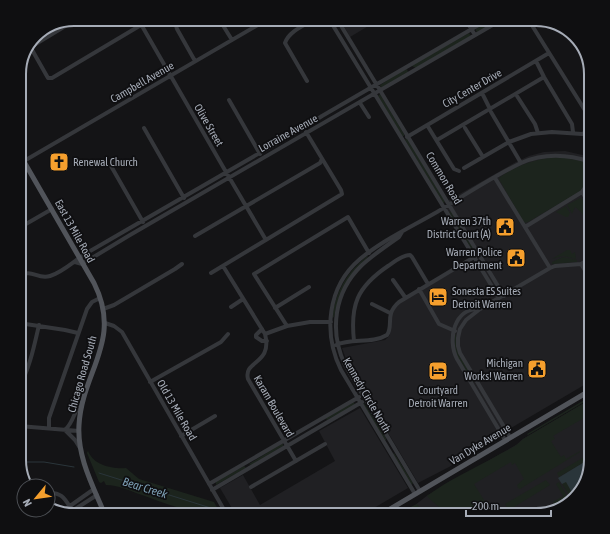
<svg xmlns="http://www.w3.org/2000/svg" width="610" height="534" font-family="'Asap Condensed',sans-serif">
	<rect width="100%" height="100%" fill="#141416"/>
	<!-- built -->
	<path fill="#202023" d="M340,19H380L350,37Z
		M565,151L591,157V381L499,435L490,443L483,446L449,467L418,483L349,367L342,348L385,340L390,335V318L396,306L403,301L470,262L475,261L446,213L449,200L516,162L529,156L544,152Z
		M591,399V463L575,499L536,515H395L415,505L428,495L516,445L523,439Z
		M360,408L408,488L362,515H236L220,488L243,475L260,505L335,461L319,431Z
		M183,509L203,515H172Z"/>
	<!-- green -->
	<path fill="#1c241d" d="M493,19H500L477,32L476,31V29Z
		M469,33L471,36L416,68L412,66V65Z
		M407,69L408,72L381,88L380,85L403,70Z
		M380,94L404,134V136H402L378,96Z
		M406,139H408L445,201L444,203L442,202L405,140Z
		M561,157L591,163V176L582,190L528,222L524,223L500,181L499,178C518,164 538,158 561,157Z
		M580,198L582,199L591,213V218L584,217L581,212L575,207L572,214L567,205Z
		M566,206L570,213L568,217H566L556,212Z
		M450,212H451L473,248V250H472L449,213Z
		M567,250H570L572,254L575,252L576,259L563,256L552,259Z
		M367,256L368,257C349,273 339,292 334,317L332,318C335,292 347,272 367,256Z
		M563,257L577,260V262L552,264V262Z
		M454,334L456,335V347L475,380L474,382H473L455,353Z
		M591,396V398L528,435L527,434Z
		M591,399V417L589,415L553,436L555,439L551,441L561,457L564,455L566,459L580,451V452L520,489L518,488L517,485L524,479L515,463L512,465L511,462L474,484L487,505C482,508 476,514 470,515C454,519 437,507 427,496C449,479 476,468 500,454C508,450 517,446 523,439Z
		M354,402L355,405L327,420L326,418Z
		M364,403L386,438V440H384L363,404Z
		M281,444H283V446L251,465L249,464Z
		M88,451C94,466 113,469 126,468L139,479L214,502L219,511V515C195,515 164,503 142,495C130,491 118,485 106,485L104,481L101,483L99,482L87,453Z
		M394,453L413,483L411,485L393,454Z
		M591,453V458L559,477L557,473Z
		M244,466L246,468L216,485V482Z
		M546,480L550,485L509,510L505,504Z
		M566,481L575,498V499L572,500L562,484Z
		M559,482L570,501L556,507L553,502L563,496L556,484Z
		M417,504L424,512L430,515H395Z
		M499,507L503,512L499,515H487Z"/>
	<!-- water -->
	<path fill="#2a353a" d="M591,458V463L575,498L566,482L562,484L558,478Z"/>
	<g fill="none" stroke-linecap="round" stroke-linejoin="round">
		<!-- stream -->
		<path stroke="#2a353a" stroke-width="1" d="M19,462H44L74,467
			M99,473L214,509"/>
		<!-- minor -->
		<path stroke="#35373b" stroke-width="4" d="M77,19L34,45L31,48L48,78H52L141,25
			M138,19L226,172L266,240
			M174,19L177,29L195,61
			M219,19L232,40
			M329,19L499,298
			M337,19L504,296
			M465,19L475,35
			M528,19L591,120
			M536,61L544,77L572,124L573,132
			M307,81L285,43C289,31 305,25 315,19
			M482,93L490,109
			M517,96L535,124L538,133
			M229,100L260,154
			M360,103L369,117
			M491,112L521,163
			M427,125L454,169L459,171
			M144,128L184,198
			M465,128L483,157
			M407,137L549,53
			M437,140L544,77
			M112,159L111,166L143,222
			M24,161L268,19
			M464,168L509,142L531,134L552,132L582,134L591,131
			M495,178L550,268
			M582,192L591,206
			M525,227L582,192L591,179
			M19,228L52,209
			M402,232L399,237C386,246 373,255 362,265C334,292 329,331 345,365L420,491
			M195,236L320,163L322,159
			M75,262L82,264L130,235L503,19
			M581,264L591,280
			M223,266L265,334C273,365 243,360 248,379L296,461
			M211,273L342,194L341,190L306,132
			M19,276C32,268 37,280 50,276C63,272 74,261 85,254L308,125L322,116L489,19
			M393,280L405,297
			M419,289L439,324L455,331
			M372,304L390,313
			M231,307L243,299
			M275,308L309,287
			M103,309L114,305L175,269L182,264
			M480,309C454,307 447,340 457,359L505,440
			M19,323L65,330L78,333
			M105,323L114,326L122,332L227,515
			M287,326L254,274L348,217L369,253
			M262,329L256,335V337L262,341H267
			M265,334L287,326L310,322H331
			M354,341C350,305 357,287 388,266C394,262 402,255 410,255L412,257L428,284
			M336,345C352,338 372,344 387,335C394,325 384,315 399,302L476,256
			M150,382L221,342L228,334
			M19,386C29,372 35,342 39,325
			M19,426L79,431
			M49,428V418L87,309L92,302L100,298
			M65,430C74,422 74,410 82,402
			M65,430L75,440L80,448
			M181,436L215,416
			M510,437L460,353L458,346V338L460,329L466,320L480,309L550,268L555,266L581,264L591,258
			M209,484L359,397
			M251,487L325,444
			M212,490L362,402
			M48,493C60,492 64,497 70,507
			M415,494L341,370C323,333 327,287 360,259C383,240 411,227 437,212C465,195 492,177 521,163C544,153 567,154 591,162
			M63,511L94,489
			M69,513L97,495
			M433,514L435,509"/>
		<!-- major -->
		<path stroke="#51545a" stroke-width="5" d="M19,153L94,283C123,341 82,371 79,425C77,457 93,486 105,515
			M380,515L591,390"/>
	</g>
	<!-- icons -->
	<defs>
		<g id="church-square" transform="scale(1)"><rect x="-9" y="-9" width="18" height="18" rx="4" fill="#f59f2d" stroke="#0f0f11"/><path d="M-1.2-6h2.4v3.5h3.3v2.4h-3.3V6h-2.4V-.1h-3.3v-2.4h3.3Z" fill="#111"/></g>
		<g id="civic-square" transform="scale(1)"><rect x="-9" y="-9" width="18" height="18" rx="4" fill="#f59f2d" stroke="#0f0f11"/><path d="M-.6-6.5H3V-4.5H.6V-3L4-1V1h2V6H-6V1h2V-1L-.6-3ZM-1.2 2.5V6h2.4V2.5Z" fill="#111"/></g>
		<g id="hotel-square" transform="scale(1)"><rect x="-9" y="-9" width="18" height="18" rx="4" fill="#f59f2d" stroke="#0f0f11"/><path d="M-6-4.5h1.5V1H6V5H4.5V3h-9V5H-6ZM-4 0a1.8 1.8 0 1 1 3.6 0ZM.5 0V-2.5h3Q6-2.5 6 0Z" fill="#111"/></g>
	</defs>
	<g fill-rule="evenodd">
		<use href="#church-square" x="59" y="162"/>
		<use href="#civic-square" x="505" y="227"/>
		<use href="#civic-square" x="516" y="258"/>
		<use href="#hotel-square" x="438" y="297"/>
		<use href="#civic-square" x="537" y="369"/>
		<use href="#hotel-square" x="438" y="371"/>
	</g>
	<g text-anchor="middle" stroke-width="3.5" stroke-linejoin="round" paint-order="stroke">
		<!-- street labels -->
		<g font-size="11" fill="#a6acb7" stroke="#0f0f11">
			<text transform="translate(142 82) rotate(-30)" y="4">Campbell Avenue</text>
			<text transform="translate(472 88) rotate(-30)" y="4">City Center Drive</text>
			<text transform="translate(209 125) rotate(60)" y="4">Olive Street</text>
			<text transform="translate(288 133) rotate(-29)" y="4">Lorraine Avenue</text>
			<text transform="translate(444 178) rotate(59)" y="4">Common Road</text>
			<text transform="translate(75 231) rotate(61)" y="4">East 13 Mile Road</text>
			<text transform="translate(82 374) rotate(-74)" y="4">Chicago Road South</text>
			<text transform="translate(367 395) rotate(60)" y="4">Kennedy Circle North</text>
			<text transform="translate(274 406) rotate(60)" y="4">Karam Boulevard</text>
			<text transform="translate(177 410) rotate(60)" y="4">Old 13 Mile Road</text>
			<text transform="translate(480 444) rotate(-31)" y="4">Van Dyke Avenue</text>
		</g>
		<!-- poi labels -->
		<g font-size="11" fill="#a6acb7" stroke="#0f0f11" text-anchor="end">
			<text x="73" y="166" text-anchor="start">Renewal Church</text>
			<text x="491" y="225">Warren 37th<tspan x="491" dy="13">District Court (A)</tspan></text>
			<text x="502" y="256">Warren Police<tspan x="502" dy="13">Department</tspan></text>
			<text x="452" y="295" text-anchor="start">Sonesta ES Suites<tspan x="452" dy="13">Detroit Warren</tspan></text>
			<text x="523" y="367">Michigan<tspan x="523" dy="13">Works! Warren</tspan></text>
			<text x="438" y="394" text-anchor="middle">Courtyard<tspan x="438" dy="13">Detroit Warren</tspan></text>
		</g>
		<!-- water labels -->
		<g font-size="12" font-style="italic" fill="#7c9eb3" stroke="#0f0f11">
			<text transform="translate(145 488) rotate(17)" y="4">Bear Creek</text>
		</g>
	</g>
	<!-- crop -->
	<path d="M0 0H610V534H0ZM74 26H536A48 48 0 0 1 584 74V460A48 48 0 0 1 536 508H74A48 48 0 0 1 26 460V74A48 48 0 0 1 74 26Z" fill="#0f0f11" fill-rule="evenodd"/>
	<path fill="none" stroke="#a6acb7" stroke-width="2" d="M74 26H536A48 48 0 0 1 584 74V460A48 48 0 0 1 536 508H74A48 48 0 0 1 26 460V74A48 48 0 0 1 74 26Z"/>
	<!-- north arrow -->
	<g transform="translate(36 498) rotate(241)"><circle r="19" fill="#0f0f11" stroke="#4b4e53"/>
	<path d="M0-3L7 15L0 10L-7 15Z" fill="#f59f2d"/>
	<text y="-6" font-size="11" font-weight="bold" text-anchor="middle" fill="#a6acb7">N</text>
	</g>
	<!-- scale -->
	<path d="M466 510v6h85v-6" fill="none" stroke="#a6acb7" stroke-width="2"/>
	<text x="472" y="510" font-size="12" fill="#a6acb7" stroke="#0f0f11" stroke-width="3" paint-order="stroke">200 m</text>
</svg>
